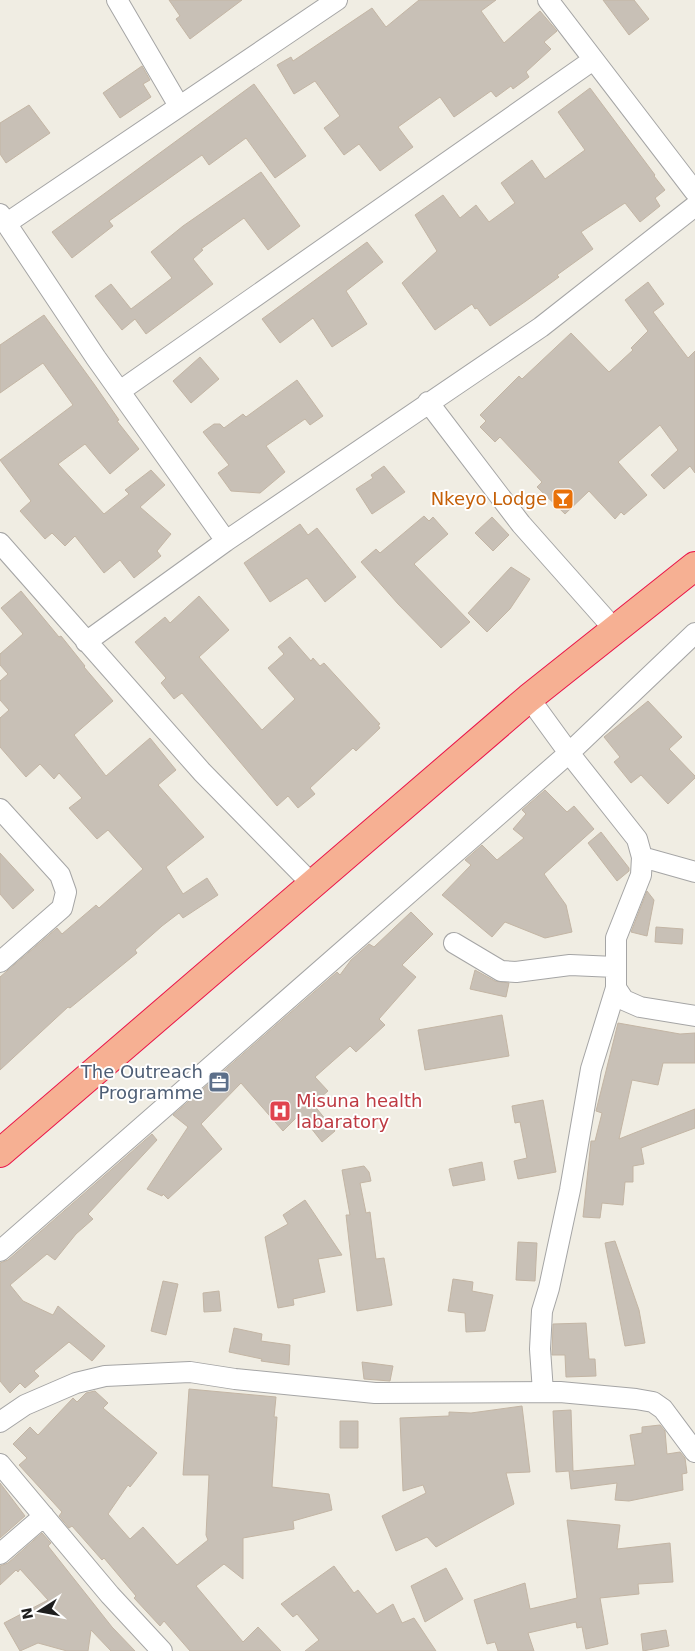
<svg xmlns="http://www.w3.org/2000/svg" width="695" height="1651" font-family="'DejaVu Sans',sans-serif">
	<rect width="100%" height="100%" fill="#f0ede3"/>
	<!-- building -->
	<path fill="#c8c0b6" stroke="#c3b5a4" d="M169,0H242L190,39L176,19L180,16Z
		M419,0H496L481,11L504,43L540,11L557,31L544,42L551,49L526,72L529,77L513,89L511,86L496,97L491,91L454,117L440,97L398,127L413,147L380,171L359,144L344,155L324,128L340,116L315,81L294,94L277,65L291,57L293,61L372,8L386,27Z
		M603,0H634L649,19L629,35Z
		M142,66L150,80L143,84L151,97L120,118L103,93Z
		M254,84L306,156L275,178L246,138L209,165L202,155L109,221L113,226L72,258L52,232Z
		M590,88L655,175L654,176L665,190L655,198L660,206L640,222L625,203L581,232L593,249L557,275L559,277L526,301L490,326L477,308L475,309L472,304L435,330L402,283L437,251L415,215L443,195L460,218L476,205L489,222L515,203L501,183L532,160L545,179L585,150L558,112Z
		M29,105L50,133L6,163L0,154V123Z
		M261,172L300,226L268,250L244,218L201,249L203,250L193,259L213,284L146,334L135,319L122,330L95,296L111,284L131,309L172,278L151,252L183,226Z
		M367,242L383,262L346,291L367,324L332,347L313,318L280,343L262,319Z
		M648,282L664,304L653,312L688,358L695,351V473L690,466L664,489L651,475L678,450L660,425L618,462L647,495L624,515L621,512L615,519L589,491L565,514L537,487L542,482L500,437L495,442L480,427L486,421L480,415L519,376L522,379L571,333L609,372L633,350L631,348L648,331L625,300Z
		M44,315L94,384L119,420L117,421L139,449L110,474L85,444L58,464L104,514L129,494L125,490L151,470L165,485L140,507L171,534L157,551L161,556L134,578L120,560L104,573L75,536L65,546L52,533L45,539L20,511L31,501L0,460L73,405L43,363L0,393V345Z
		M200,357L219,379L191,403L173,381Z
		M297,380L323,416L310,425L305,419L266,446L285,472L260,493L231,491L218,473L229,465L203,432L214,424H220L224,428L243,414L246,417Z
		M384,466L405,492L372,514L356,489L373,478L371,475Z
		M424,516L429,521L433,517L448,534L414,564L470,622L441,648L398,604L361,562L376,549L380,553Z
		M492,517L509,535L493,551L475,533Z
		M300,524L308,535L317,528L356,577L325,602L307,578L270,602L244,563Z
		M511,567L530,579L510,609L487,632L468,613Z
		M21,591L59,637L61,636L85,666L84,667L113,701L74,735L106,776L150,738L176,770L158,785L204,837L166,867L183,894L207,878L218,895L183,918L179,913L162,926L135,950L137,953L70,1008L68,1007L0,1070V977L57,928L62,934L96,905L99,908L143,869L108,830L97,839L69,808L82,798L59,773L54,779L40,764L26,777L0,747V718L9,710L0,700V681L8,674L0,665V654L23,634L1,608Z
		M199,596L229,630L199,657L262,730L295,699L268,668L284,654L278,647L290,637L311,661L313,658L320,666L324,663L380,724L378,725L380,728L356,751L353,748L310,788L315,794L298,808L288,796L277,806L182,693L174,699L161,683L166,678L135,642L165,617L170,623Z
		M648,701L682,737L669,749L695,776V778L668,804L641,775L631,783L614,762L620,757L604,737Z
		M545,790L567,812L574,806L594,829L544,874L566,905L572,932L545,938L505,922L492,937L442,895L471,865L465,860L482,845L497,860L524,838L513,829L526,814L522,810Z
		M601,832L629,868V871L617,881L588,843Z
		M0,853L34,890L13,909L0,894Z
		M647,891L654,900L647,936L631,932Z
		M411,912L433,934L402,965L416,977L379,1019L385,1025L356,1052L350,1046L315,1077L328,1091L313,1104L335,1131L322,1142L300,1114L283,1131L241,1083L201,1124L222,1149L168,1199L163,1194L162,1196L147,1189L188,1127L173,1115L337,972L340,975L351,960L369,944L374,947Z
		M656,927L683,929L682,944L655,942Z
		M475,970L495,981L509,983L506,997L470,989Z
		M502,1015L509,1056L425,1070L418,1030Z
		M618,1023L680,1034L695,1033V1063H663L658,1085L632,1080L619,1139L695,1109V1128L641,1148L644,1164L633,1166V1182H625L623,1205L602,1203L600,1218L583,1217L591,1141H595L602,1113L596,1111Z
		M543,1100L556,1172L518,1179L514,1161L527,1158L520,1122L515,1123L512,1106Z
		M152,1134L157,1140L88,1214L93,1219L76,1234L55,1260L47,1254L10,1285L23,1301L53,1315L58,1306L105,1346L92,1361L69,1342L34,1371L39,1376L25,1388L20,1383L10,1393L0,1381V1263L8,1260Z
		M482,1162L485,1180L453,1186L449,1169Z
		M364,1166L369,1172L371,1181L360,1183L366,1213L370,1212L376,1259L384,1258L392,1305L357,1311L346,1215H350L342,1170Z
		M305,1200L342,1255L318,1259L325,1292L293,1299L294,1305L278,1308L265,1237L288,1224L283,1215Z
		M615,1241L639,1310L645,1343L625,1346L605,1243Z
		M518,1242L537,1243L535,1281L516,1280Z
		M453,1279L473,1282L472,1291L493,1295L485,1331L466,1332L465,1313L448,1311Z
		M163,1281L178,1284L166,1335L151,1331Z
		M219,1291L221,1311L204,1312L203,1293Z
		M586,1323L589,1359H595L596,1376L566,1377L565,1355H552L553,1324Z
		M234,1328L262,1334L261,1341L290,1345L289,1365L261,1361L262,1359L229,1352Z
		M362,1362L393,1366L390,1381L364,1379Z
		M189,1389L276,1397L274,1417H277L272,1487L329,1494L332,1510L293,1521L294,1529L243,1538V1579L224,1564L196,1586L243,1642L258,1627L281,1651H190L164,1621L160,1626L134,1598L136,1596L104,1558L102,1560L72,1526L69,1528L59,1516L62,1512L19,1465L27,1458L13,1444L30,1427L38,1435L73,1398L77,1402L86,1393L95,1391L108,1403L103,1408L157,1453L130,1487L128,1485L108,1514L130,1539L143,1527L177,1565L208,1540L206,1535L209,1475H183Z
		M522,1406L530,1472L506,1473L514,1504L436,1547L427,1537L396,1551L382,1516L426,1493L423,1485L403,1491L400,1418L449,1416V1412L471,1413Z
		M571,1410L573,1471L635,1465L630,1435L642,1433V1427L660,1425L665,1431L667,1454L680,1452L685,1458L687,1473L682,1474L683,1490L629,1501L615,1500L617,1483L571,1489L569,1471L556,1472L553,1411Z
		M340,1421H358V1448H340Z
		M0,1483L25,1516L0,1538Z
		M567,1520L620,1525L617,1549L670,1543L673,1582L638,1584L639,1594L600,1598L608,1644L586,1649L582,1627L577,1628L576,1622L528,1633L534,1651H498L495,1642L487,1644L474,1600L525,1583L530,1609L577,1598Z
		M42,1533L51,1543L48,1546L112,1627L135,1651H111L91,1630L88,1651H67L38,1643L20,1651L4,1623L48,1600L20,1569L18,1572L16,1570L0,1585V1566L8,1563Z
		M334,1566L354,1593L358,1590L377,1614L393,1604L402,1623L414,1618L436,1651H305L319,1640L297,1614L293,1617L281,1604Z
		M446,1568L463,1599L425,1622L411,1586Z
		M666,1630L669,1646L643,1651L641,1634Z"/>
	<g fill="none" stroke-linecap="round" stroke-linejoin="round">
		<!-- minor casing -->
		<g stroke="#a5a5a5" stroke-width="22">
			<path id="minor" d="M117,0L179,106
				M548,0L695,192
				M0,214L96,358L226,541
				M7,223L337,0
				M120,391L593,60
				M428,402L521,524L615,630
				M0,543L202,772L312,884
				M86,642L226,541L541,327L695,206
				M529,698L569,753L637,839L642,857L641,875L616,938V988L624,1000L640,1007L695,1016
				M0,809L60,875L66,892L62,908L0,962
				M642,857L695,872
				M454,943L501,971L516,972L570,965L615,967
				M0,1251L569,753L695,633
				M543,1392L540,1349L542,1311L549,1288L570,1190L591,1069L616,988
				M0,1422L25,1405L76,1383L105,1376L190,1372L235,1379L375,1393L560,1392L636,1399L653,1402L663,1409L695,1452
				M0,1464L110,1595L162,1651
				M0,1554L44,1516"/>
		</g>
		<!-- trunk casing -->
		<g stroke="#ea1448" stroke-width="30">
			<path id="trunk" d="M0,1153L529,698L695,566"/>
		</g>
		<!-- minor -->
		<use href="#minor" stroke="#fff" stroke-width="20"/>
		<!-- trunk -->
		<use href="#trunk" stroke="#f6b093" stroke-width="28"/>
	</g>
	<!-- icons -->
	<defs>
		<g id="bar-square" transform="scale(1.125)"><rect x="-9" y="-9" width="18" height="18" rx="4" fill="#e8710a" stroke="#fff"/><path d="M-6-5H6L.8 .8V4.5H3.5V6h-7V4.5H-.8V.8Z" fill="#fff"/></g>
		<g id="office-square" transform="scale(1.125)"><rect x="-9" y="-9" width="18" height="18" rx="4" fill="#5c6f8a" stroke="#fff"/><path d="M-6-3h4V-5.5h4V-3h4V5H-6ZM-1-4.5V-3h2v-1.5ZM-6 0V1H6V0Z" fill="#fff"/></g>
		<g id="hospital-square" transform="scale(1.125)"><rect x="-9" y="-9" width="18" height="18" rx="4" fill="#e0444e" stroke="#fff"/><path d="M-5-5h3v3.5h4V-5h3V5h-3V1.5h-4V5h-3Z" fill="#fff"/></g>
	</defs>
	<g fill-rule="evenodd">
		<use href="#bar-square" x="563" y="499"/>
		<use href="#office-square" x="219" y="1082"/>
		<use href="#hospital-square" x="280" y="1111"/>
	</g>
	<g text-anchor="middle" stroke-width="4" stroke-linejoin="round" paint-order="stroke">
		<!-- food labels -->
		<g font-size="18" fill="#c56008" stroke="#fff" text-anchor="end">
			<text x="547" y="505">Nkeyo Lodge</text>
		</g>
		<!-- service labels -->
		<g font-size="18" fill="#4e5e75" stroke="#fff" text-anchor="end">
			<text x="203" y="1078">The Outreach<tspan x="203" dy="21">Programme</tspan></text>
		</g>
		<!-- health labels -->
		<g font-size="18" fill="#be3a42" stroke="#fff" text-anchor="start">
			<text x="296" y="1107">Misuna health<tspan x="296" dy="21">labaratory</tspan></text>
		</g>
	</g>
	<!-- north arrow -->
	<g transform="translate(40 1611) rotate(259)" stroke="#ffffff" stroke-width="4" paint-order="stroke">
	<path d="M0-4L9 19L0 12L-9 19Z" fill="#1e1e1e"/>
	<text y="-8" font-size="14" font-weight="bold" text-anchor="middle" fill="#1e1e1e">N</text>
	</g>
</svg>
